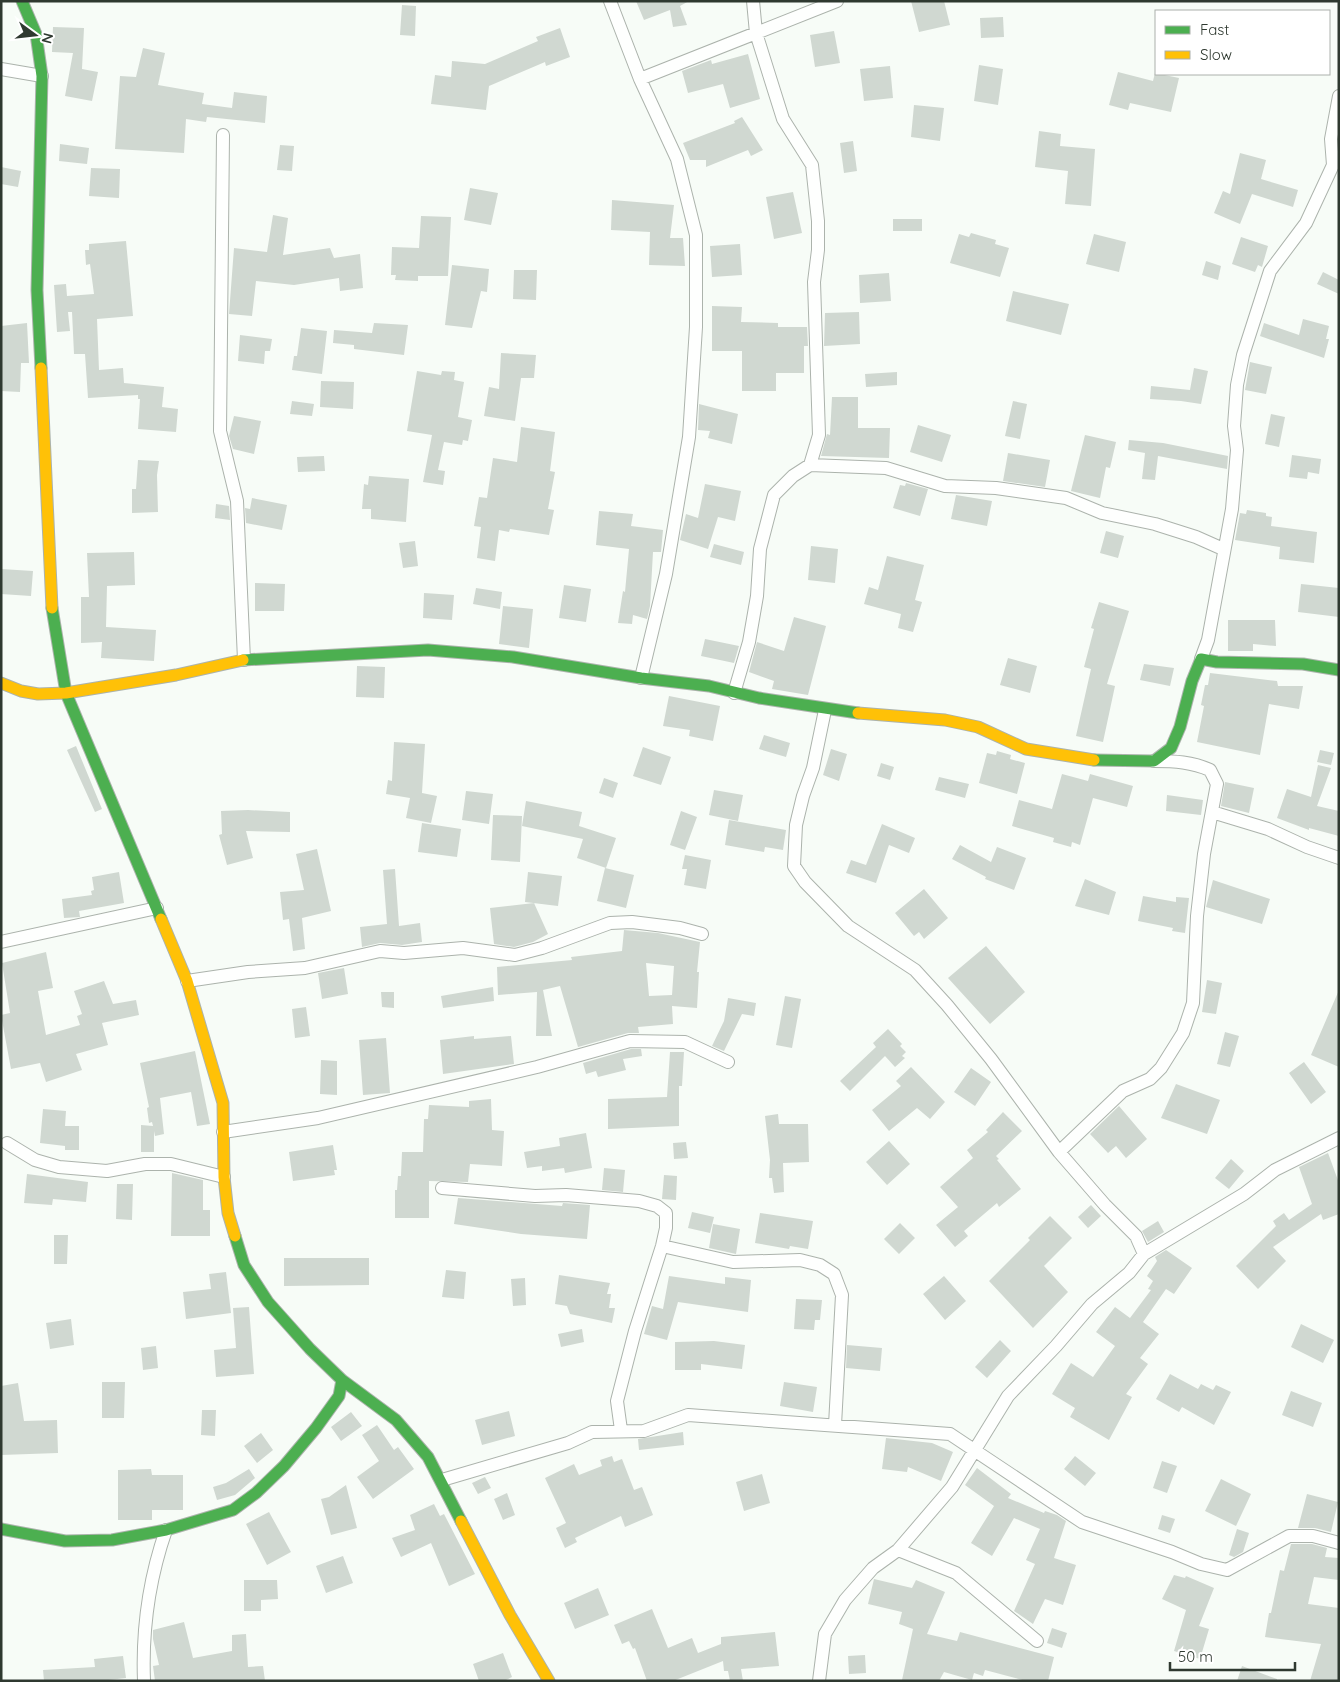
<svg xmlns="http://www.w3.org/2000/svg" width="1340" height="1682" font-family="Quicksand,sans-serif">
	<rect width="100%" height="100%" fill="#f7fcf7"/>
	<!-- building -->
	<path fill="#d0d8d1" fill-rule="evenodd" d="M636,1H689L680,6L687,25L673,27L670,10L644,20Z
		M911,1H944L950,25L919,32Z
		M402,5L416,6L415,36L400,35Z
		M1003,17L1004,37L981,38L980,18Z
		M53,27L84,28L82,69L98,72L92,101L65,96L73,53L52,52Z
		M560,28L570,57L546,66L545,62L489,86L486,110L431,104L435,75L451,77L452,61L485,64L538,41L536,37Z
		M834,31L840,63L815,67L810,35Z
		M143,48L165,53L158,85L204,93L202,104L232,108L234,92L267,96L265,123L207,117L206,122L186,119L184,153L115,149L120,76L136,77Z
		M748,54L760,99L730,108L723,84L688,93L682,71L711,60L712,64Z
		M979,65L1003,69L998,105L974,101Z
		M890,66L893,98L864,101L860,69Z
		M1118,72L1153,81L1155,73L1179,78L1171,112L1130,103L1128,110L1109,105Z
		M914,105L944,108L940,141L911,137Z
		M742,117L763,150L751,156L748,150L706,167V160H690L683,143L735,123L734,121Z
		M1039,131L1061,134L1060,146L1095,149L1091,206L1065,204L1068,171L1035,167Z
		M853,141L857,171L844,173L840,143Z
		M60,144L89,148L87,164L59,161Z
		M280,145L294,146L292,171L277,170Z
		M1240,153L1266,160L1261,179L1298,190L1293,207L1252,194L1240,224L1214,213L1223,191L1230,194Z
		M1,167L21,171L18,187L1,184Z
		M91,168L120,169L119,198L89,196Z
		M470,188L498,193L491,225L464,220Z
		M793,192L802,233L774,239L766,197Z
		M612,200L674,205L670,238H683L685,266L649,265L650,232L611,230Z
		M273,215L288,218L283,255L330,248L334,258L360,254L363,288L340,291L339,278L294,285L256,281L252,316L229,314L234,248L267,252Z
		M421,216L451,217L448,276H418V281L395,280L396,275H391L392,247L419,248Z
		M893,219H922V231H893Z
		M971,233L996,240L995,244L1009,248L1000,277L950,263L959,234L969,237Z
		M1094,234L1126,242L1119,272L1086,264Z
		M1241,237L1268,246L1262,267L1258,265L1255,272L1232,264Z
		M126,241L133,316L97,319L99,370L123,368L124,383L164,387L162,407L178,409L176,432L138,429L140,399H138V395L88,398L85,354H74L72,312H68L70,331L57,332L54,285L66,284L67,296L94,294L90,264L86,265L85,250H89V244Z
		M740,244L742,275L712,277L710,246Z
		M1206,261L1221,266L1218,280L1202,275Z
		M452,265L489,269L487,292L481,291L472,328L445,325Z
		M514,270H537L536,300L513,299Z
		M1323,272L1339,280V294L1317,284Z
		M889,273L891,301L860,303L859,275Z
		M1013,291L1069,304L1061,335L1006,321Z
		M712,306L742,307L741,322L778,323V327H807L808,346H804V373H776V391H742V351H712Z
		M859,312L860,344L824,346L825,313Z
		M1303,319L1329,326L1326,339H1329L1324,358L1260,336L1264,323L1299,335Z
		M27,323L29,363H21L20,392L1,391V326Z
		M374,323L408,325L404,355L354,349V345L333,343L334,330L372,333Z
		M301,328L327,331L322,374L292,370L294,356H297Z
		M240,335L272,339L270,351H265L264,364L238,361Z
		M501,353L536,355L534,378H521L515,421L484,416L489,387L499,389Z
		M1250,362L1272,367L1266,394L1245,390Z
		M1194,368L1208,371L1201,404L1181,401L1150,399L1151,386L1190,390Z
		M417,371L441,375L442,371L455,372L454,380L464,382L458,417L472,420L468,441L463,440L462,445L444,442L438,470L445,471L443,485L423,482L432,435L407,431Z
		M897,372V385L866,387L865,374Z
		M321,381L354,382L353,409L320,407Z
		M832,397H858V428H890L889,458L821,456L827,434L830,435Z
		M292,401L314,404L312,416L290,414Z
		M1013,401L1027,404L1020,439L1005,436Z
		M699,404L738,414L732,444L708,438L710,431L698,430Z
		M1271,414L1285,417L1279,447L1265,444Z
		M234,416L261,421L254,454L233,449L229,436Z
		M918,425L951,435L942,462L910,452Z
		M521,427L555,432L550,471L555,472L548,509L554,510L549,535L510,529L509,532L499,530L495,561L477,558L481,527L474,526L479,497L487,498L493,458L517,462Z
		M1085,435L1116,442L1110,468L1106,467L1100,498L1071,491Z
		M1129,440L1163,443L1228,456L1227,469L1158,456L1155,480L1142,479L1145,453L1128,450Z
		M1008,453L1050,460L1045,487L1003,481Z
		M1292,455L1321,459L1319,474L1308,472L1307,479L1289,477Z
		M324,456L325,471L298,472L297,457Z
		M138,460L159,461L157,475L158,512L132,513V489H136Z
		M369,476L409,479L406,522L371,519V509H362L364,484L368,485Z
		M906,483L928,489L920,516L893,508L900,485L905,486Z
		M705,484L741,491L735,521L718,517L708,549L680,540L686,514L698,518Z
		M956,495L992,501L987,526L951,519Z
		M252,498L287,505L282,530L246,523L245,508L250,509Z
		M216,504L229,506L230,520L215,518Z
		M1247,510L1266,513V516L1272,517L1271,526L1317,532L1314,563L1279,559L1280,547L1235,540L1240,513L1246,514Z
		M599,511L633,514L631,526L663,530L661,552H653L650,606L647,619L633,615L632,624L618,623L623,591L625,592L629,549L596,545Z
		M1106,531L1124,536L1118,558L1100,553Z
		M415,541L418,566L403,568L399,543Z
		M714,544L744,552L741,565L710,557Z
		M811,546L838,549L835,583L808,580Z
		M134,552L135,585L107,586L106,627L156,630L154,661L101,658L102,642L81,643V597H89L87,553Z
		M887,556L924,565L915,600L922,602L913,632L898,628L901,614L864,604L869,587L878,590Z
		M1,569L33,571L31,596L1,594Z
		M255,583L285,584L284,611H255Z
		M1301,584L1339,588V617L1298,612Z
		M564,585L591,589L586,622L559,618Z
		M476,588L502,592L500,609L473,604Z
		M424,593L454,595L452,620L423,618Z
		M1099,602L1129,611L1107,684L1115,686L1103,742L1076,736L1091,669L1084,667L1094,629L1091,628Z
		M503,606L533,609L529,648L499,644Z
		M794,617L826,626L808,695L772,689L774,681L749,672L757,642L784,651Z
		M1228,620H1275L1276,646L1253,644V651H1228Z
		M705,639L739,646L734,663L701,656Z
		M1008,658L1037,666L1030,693L1000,685Z
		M1144,664L1174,668L1170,686L1140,680Z
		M357,666L385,667L384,698L356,697Z
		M1210,673L1277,681L1278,686H1303L1299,709L1269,704L1260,755L1197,742L1204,706L1201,705L1205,685H1208Z
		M669,696L720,706L713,741L689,736L690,730L663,726Z
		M764,735L790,743L786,757L759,749Z
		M394,742L425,744L422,793L437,796L431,823L406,818L410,798L386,794L388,780L392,781Z
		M76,746L102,809L95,812L67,750Z
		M643,747L671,757L661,785L633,776Z
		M831,749L847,754L839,781L823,775Z
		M1320,750L1334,753L1331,765L1317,762Z
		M997,751L1011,755L1010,759L1025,763L1017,794L979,783L987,753L996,755Z
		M881,763L894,767L890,780L877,776Z
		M1318,765L1331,768L1317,806L1339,811V836L1309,828V830L1277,818L1287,789L1311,797Z
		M1062,774L1088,781L1090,774L1133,786L1127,807L1093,798L1080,845L1072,842L1071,847L1053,842L1054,838L1012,826L1019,800L1052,809Z
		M939,777L969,784L965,798L935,790Z
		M604,778L618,783L613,798L599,793Z
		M1225,782L1254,788L1249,813L1221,806Z
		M714,790L743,795L738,821L709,815Z
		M466,791L493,794L489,824L462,820Z
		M1167,795L1203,800L1201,815L1166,811Z
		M526,801L582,812L579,826L616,838L606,868L577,858L583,839L522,826Z
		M248,810L290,812V832L246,831L253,858L227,865L219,835L222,834L221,811Z
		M681,811L697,817L685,850L670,845Z
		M493,815L522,816L520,862L491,860Z
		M729,820L786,830L783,850L765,847L764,852L725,845Z
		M422,823L461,829L457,857L418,852Z
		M882,824L915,838L909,853L889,845L876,883L846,873L851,860L866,865Z
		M960,845L991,862L997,847L1026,858L1014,890L985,879L986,877L952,859Z
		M317,849L331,911L302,918L305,949L293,951L289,919L283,920L280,892L304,890L296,854Z
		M685,855L711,860L706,889L684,885L687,869H682Z
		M605,868L634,875L626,908L597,901Z
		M395,869L399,926L420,923L422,942L402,945L380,943L362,947L360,927L387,924L383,870Z
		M119,872L124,903L79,911L80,917L64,918L62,899L92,895L91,891L94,890L92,877Z
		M528,872L562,876L558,906L525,902Z
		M1085,879L1116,892L1109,915L1075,906Z
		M1213,880L1270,899L1262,924L1206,907Z
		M924,889L948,918L924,939L919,932L914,936L895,913Z
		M1143,896L1176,902V897L1189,898L1185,933L1172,931L1173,928L1138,921Z
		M534,903L548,934L533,942L514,947L494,944L490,908Z
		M624,930L658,933L700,942L697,972H699L697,1008L672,1006L673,1024L638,1027L639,1033H628L578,1047L560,986L543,990L552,1036H536L537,992L498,995L497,967L572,960L571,957L622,951ZM646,963L674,966L672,995L649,996Z
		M986,946L1025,992L990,1024L948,978Z
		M46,952L53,988L38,991L46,1035L80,1025L77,1016L82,1014L74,991L104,981L113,1004L136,1000L139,1015L102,1023L108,1045L76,1054L82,1070L46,1082L40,1063L11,1069L1,1015L10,1013L2,963Z
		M344,968L348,994L322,999L318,973Z
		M1207,980L1222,983L1216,1014L1202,1012Z
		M493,987L494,1001L443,1008L441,996Z
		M1339,990V1067L1311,1055Z
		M381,992H394V1008L382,1007Z
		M785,996L801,999L792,1048L776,1045Z
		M728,998L756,1003L754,1016L742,1014L724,1051L712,1046L724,1021Z
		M306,1007L310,1036L295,1038L292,1009Z
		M888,1029L902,1044L900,1046L906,1052L902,1056L905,1058L895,1067L885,1056L850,1091L840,1081L876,1047L873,1043Z
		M1225,1032L1239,1036L1230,1067L1217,1064Z
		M474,1036V1039L511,1036L514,1064L443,1074L440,1040Z
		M386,1038L390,1093L363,1095L359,1040Z
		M631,1049H641L642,1056L623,1059L626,1070L598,1077L596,1071L586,1074L583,1063Z
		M195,1051L210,1124L197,1126L191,1092L160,1098L164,1134L155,1136L154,1131V1152H141V1125L153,1126L152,1122L149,1123L147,1108L149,1107L140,1063Z
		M670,1052H684L682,1086H679V1126L608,1129V1099L667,1097Z
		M321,1060L337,1061V1095L320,1094Z
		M1304,1062L1326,1092L1311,1104L1289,1073Z
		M911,1067L945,1102L930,1119L917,1108L889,1131L872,1110L901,1086L896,1081Z
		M971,1068L991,1082L975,1106L954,1092Z
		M1176,1084L1220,1100L1207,1134L1161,1118Z
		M491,1099L492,1130L504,1131L502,1166L470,1164L468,1182L429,1181V1218H395V1190H397L398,1176H401L402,1152H423L424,1119H428L429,1105L469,1107V1101Z
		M1119,1106L1147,1139L1126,1158L1116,1146L1108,1153L1090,1134Z
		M43,1109L66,1111L65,1126H79V1150H65V1146L40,1143Z
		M1003,1112L1022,1131L996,1156L999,1159L997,1160L1021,1189L999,1207L997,1203L964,1231L968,1236L955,1247L936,1225L958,1207L940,1187L973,1158L967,1150L988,1132L986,1130Z
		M778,1114L779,1124H808L809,1162L783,1163L784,1192L774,1193L772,1178H769L770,1160L765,1116Z
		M586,1133L592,1168L565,1173L564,1168L542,1171V1166L527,1168L524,1152L560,1146L559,1138Z
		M889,1141L910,1164L887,1185L866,1162Z
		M686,1142L688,1158L674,1159L673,1143Z
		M333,1145L337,1170H334L335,1175L293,1181L289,1152Z
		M1328,1153L1339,1183V1214L1323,1220L1321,1214L1273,1247L1286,1261L1258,1289L1236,1266L1276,1226L1273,1221L1284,1213L1289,1220L1312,1204L1299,1167Z
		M1231,1159L1244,1171L1229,1189L1215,1178Z
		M604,1168L625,1170L623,1192L602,1190Z
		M172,1173L203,1180V1210H210V1236H171Z
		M27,1174L88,1182L86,1202L53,1199L52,1205L24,1203Z
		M664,1175L677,1176L676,1200L662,1199Z
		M117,1184H133L132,1220L116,1219Z
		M458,1198L562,1206L563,1203L590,1205L587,1239L521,1234L454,1224Z
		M1091,1205L1101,1216L1088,1228L1078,1217Z
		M692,1212L714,1217L710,1233L688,1228Z
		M760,1213L813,1221L808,1249L790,1246L789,1249L755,1243Z
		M1050,1216L1072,1238L1044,1266L1068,1292L1033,1328L989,1281L1030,1240L1028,1238Z
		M1158,1221L1164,1232L1148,1242L1142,1231Z
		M900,1223L915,1238L899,1254L884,1239Z
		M713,1224L740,1229L736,1254L709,1248Z
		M54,1235H68L67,1264H54Z
		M1166,1250L1192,1268L1174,1294L1166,1289L1143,1322L1159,1334L1140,1358L1148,1364L1126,1394L1132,1397L1109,1440L1070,1417L1075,1408L1052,1394L1071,1363L1093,1377L1115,1346L1096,1332L1115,1307L1130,1318L1151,1290L1148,1289L1153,1281L1147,1276L1157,1261L1155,1257Z
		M284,1258H369V1285L284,1286Z
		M446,1270L466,1272L464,1299L442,1297Z
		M226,1272L231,1313L186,1319L183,1292L211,1289L209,1274Z
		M559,1275L610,1283L607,1294H611L609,1308H615L612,1323L570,1314L567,1306L555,1304Z
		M669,1276L725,1284V1277L751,1280L748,1312L678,1302L667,1340L644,1334L652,1306L663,1309Z
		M944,1276L966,1301L945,1320L923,1294Z
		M525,1278L526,1305L513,1306L511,1279Z
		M796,1299L822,1300L820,1320H815L814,1330L794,1329Z
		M249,1307L254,1374L216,1377L214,1350L236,1348L233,1308Z
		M71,1319L74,1345L50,1349L46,1323Z
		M1301,1324L1334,1340L1323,1363L1291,1347Z
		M582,1329L584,1342L561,1347L558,1334Z
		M1000,1340L1011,1351L987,1378L975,1367Z
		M714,1341L745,1345L742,1369L701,1364V1370H675V1342Z
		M847,1345L882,1348L880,1371L846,1368Z
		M156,1346L158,1368L143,1370L141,1348Z
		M1170,1374L1198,1389L1201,1384L1213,1390L1216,1385L1231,1392L1214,1425L1182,1407L1179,1412L1156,1399Z
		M102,1382H125L124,1418H102Z
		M784,1382L817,1387L813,1412L780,1406Z
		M18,1383L24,1421L57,1420L58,1453L1,1455V1386Z
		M1291,1391L1322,1403L1313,1427L1282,1415Z
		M202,1410H216L215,1436L201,1435Z
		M509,1411L515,1436L482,1445L475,1420Z
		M351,1412L362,1426L341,1441L331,1427Z
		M377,1425L394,1450L398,1447L414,1469L373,1499L357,1477L379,1461L362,1435Z
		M683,1432L684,1445L639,1450L638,1439Z
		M261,1433L273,1450L257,1463L244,1446Z
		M886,1438L932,1443L953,1452L941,1481L908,1467L907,1472L882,1469Z
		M612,1456L614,1462L622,1459L634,1490L642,1487L653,1515L625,1527L621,1516L575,1538L577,1542L565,1548L556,1528L566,1523L545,1478L574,1464L579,1475L602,1466L600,1460Z
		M1075,1456L1096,1473L1085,1486L1064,1469Z
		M1162,1461L1177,1466L1167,1493L1153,1488Z
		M977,1468L1011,1494L1008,1498L1044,1513L1045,1511L1057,1515L1066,1521L1054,1558L1076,1565L1063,1605L1045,1599L1033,1624L1014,1611L1035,1564L1026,1560L1040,1529L1014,1518L992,1556L971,1543L994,1506L965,1485Z
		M151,1469L152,1475H183V1510H152V1520H118V1470Z
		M249,1469L255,1478L235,1495L217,1500L213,1487L226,1483Z
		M762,1474L770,1503L744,1511L736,1482Z
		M485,1477L491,1488L478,1494L472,1483Z
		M1221,1479L1251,1494L1236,1526L1205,1511Z
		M346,1485L357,1528L331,1535L321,1499L329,1497Z
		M507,1493L515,1515L503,1520L494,1499Z
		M1307,1494L1338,1502L1331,1532L1315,1528H1298Z
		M434,1504L440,1516L444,1514L475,1574L449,1586L431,1543L401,1557L392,1538L415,1530L410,1515Z
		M269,1512L291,1552L267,1565L246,1524Z
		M1162,1515L1175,1519L1170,1533L1158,1529Z
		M1237,1529L1249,1533L1243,1552L1234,1557L1229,1555Z
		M1291,1544H1312L1327,1548L1325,1557L1339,1558V1580L1314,1577L1308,1604L1339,1608V1681H1310L1321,1644L1265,1637L1269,1613H1271L1280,1570L1284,1571Z
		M343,1556L353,1583L326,1593L316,1566Z
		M1174,1575L1185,1578L1186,1576L1214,1588L1199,1626L1209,1629L1200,1659L1174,1651L1186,1610L1162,1599Z
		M874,1579L912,1588L916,1580L945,1592L927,1634L957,1641L960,1632L1054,1657L1048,1681H1026L985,1670L983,1676L974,1673L972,1680L944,1672L939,1681L902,1680L913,1629L899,1624L902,1612L868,1604Z
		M244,1580H277L278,1599L261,1600V1611H244Z
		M598,1588L609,1615L575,1629L564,1603Z
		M652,1609L668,1648L692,1638L698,1653L721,1644V1637L775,1632L779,1666L741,1669L743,1681H730L728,1671H724L723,1661L673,1681H647L635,1648L633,1649L629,1641L622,1644L614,1625Z
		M184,1622L193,1658L232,1651V1635L246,1634L248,1667L263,1666L265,1681H155L153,1666L159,1665L153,1639V1630Z
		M1052,1628L1067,1633L1062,1648L1047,1643Z
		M503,1653L512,1677L504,1681H479L473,1664Z
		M865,1655L866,1673L849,1674L848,1656Z
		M123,1656L126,1678L100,1681H44L43,1670L95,1667L94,1659Z
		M1242,1666L1277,1679V1681H1237Z"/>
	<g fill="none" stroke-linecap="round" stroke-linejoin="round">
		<!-- street casing -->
		<g stroke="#acb3ac" stroke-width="14">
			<path id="street" d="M610,1L640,79L677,159L696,235V327L689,437L666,574L641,678
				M1,69L42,76
				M640,79L837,1
				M223,135L220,431L237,501L244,660
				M810,465L886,468L945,486L996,488L1066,498L1102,513L1155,524L1196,537L1223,549
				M1201,659L1208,640L1232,509L1237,450L1234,426L1237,385L1243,355L1270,271L1306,223L1333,165L1331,139L1339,96
				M734,693L749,642L757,596L760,549L774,495L793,476L810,465L819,435L814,282L818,250V221L812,165L783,119L756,33L753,1
				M825,710L813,768L803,796L796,825L794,866L805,882L848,926L915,970L947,1005L991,1059L1059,1152L1105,1205L1136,1236L1144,1254
				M1212,812L1268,829L1307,847L1339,858
				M1,942L157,908
				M187,981L248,972L305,968L380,951L404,953L463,948L515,955L542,948L610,923L632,922L680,928L702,934
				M223,1132L318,1118L537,1067L630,1041L685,1042L728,1062
				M7,1143L35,1160L59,1167L107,1171L145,1164H171L224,1177
				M1059,1152L1123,1091L1150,1079L1161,1068L1183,1033L1193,1003L1197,916L1204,854L1217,784L1210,770C1192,762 1175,761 1154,761
				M442,1188L535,1196L566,1195L639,1201L657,1206L666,1213V1228L662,1246L635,1331L617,1401L621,1430
				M662,1246L733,1262L800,1260L820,1265L834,1274L842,1295L835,1425
				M442,1480L568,1443L592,1432L644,1431L688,1415L950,1434L1082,1522L1172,1552L1201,1564L1227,1570L1289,1536H1313L1339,1543
				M898,1550L956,1573L1037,1641
				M144,1681C142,1630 149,1579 166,1530
				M819,1681L825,1634L845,1600L873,1568L898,1550L952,1487L1008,1396L1056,1346L1092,1304L1129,1273L1144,1254L1244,1194L1275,1170L1339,1138"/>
		</g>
		<!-- fast casing -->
		<g stroke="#acb3ac" stroke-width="13">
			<path id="fast" d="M22,1L36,34L42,76L37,290L41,368
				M52,608L66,693L161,919
				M243,660L428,650L513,657L641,678L709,686L759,698L858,713
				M1094,760L1154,761L1171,748L1180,727L1192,681L1201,659L1217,662L1303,664L1339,670
				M235,1236L244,1265L268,1302L310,1349L342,1380L396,1420L428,1457L461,1521
				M1,1529L65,1541L112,1540L166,1530L233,1510L256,1493L284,1466L316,1428L339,1396L342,1380"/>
		</g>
		<!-- slow casing -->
		<g stroke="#acb3ac" stroke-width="13">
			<path id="slow" d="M41,368L52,608
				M1,683L21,691L38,694L66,693L176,675L243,660
				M858,713L945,720L978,727L1026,749L1094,760
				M161,919L187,981L223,1103L224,1177L228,1213L235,1236
				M461,1521L510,1615L549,1681"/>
		</g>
		<!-- street -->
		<use href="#street" stroke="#fefffe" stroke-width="12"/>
		<!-- fast -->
		<use href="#fast" stroke="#4caf50" stroke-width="11"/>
		<!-- slow -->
		<use href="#slow" stroke="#ffc107" stroke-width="11"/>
	</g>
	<!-- border -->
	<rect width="1340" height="1682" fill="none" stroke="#2f3930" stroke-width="5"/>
	<!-- legend -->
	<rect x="1155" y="10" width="175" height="65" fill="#ffffff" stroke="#acb0ac"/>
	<rect x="1165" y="26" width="25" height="8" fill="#4caf50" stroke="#acb0ac"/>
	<text x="1200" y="35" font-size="15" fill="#2f3930">Fast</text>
	<rect x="1165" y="51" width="25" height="8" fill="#ffc107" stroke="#acb0ac"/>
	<text x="1200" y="60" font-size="15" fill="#2f3930">Slow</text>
	<!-- north arrow -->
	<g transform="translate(35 35) rotate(105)" stroke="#ffffff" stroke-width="4" paint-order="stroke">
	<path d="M0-4L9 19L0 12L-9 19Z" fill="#2f3930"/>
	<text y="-8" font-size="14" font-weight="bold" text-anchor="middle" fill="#2f3930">N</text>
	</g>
	<!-- scale -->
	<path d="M1170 1662v8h125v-8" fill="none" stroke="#2f3930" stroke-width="2.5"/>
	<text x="1178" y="1662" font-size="15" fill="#2f3930" stroke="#ffffff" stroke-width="4" paint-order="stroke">50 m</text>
</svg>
